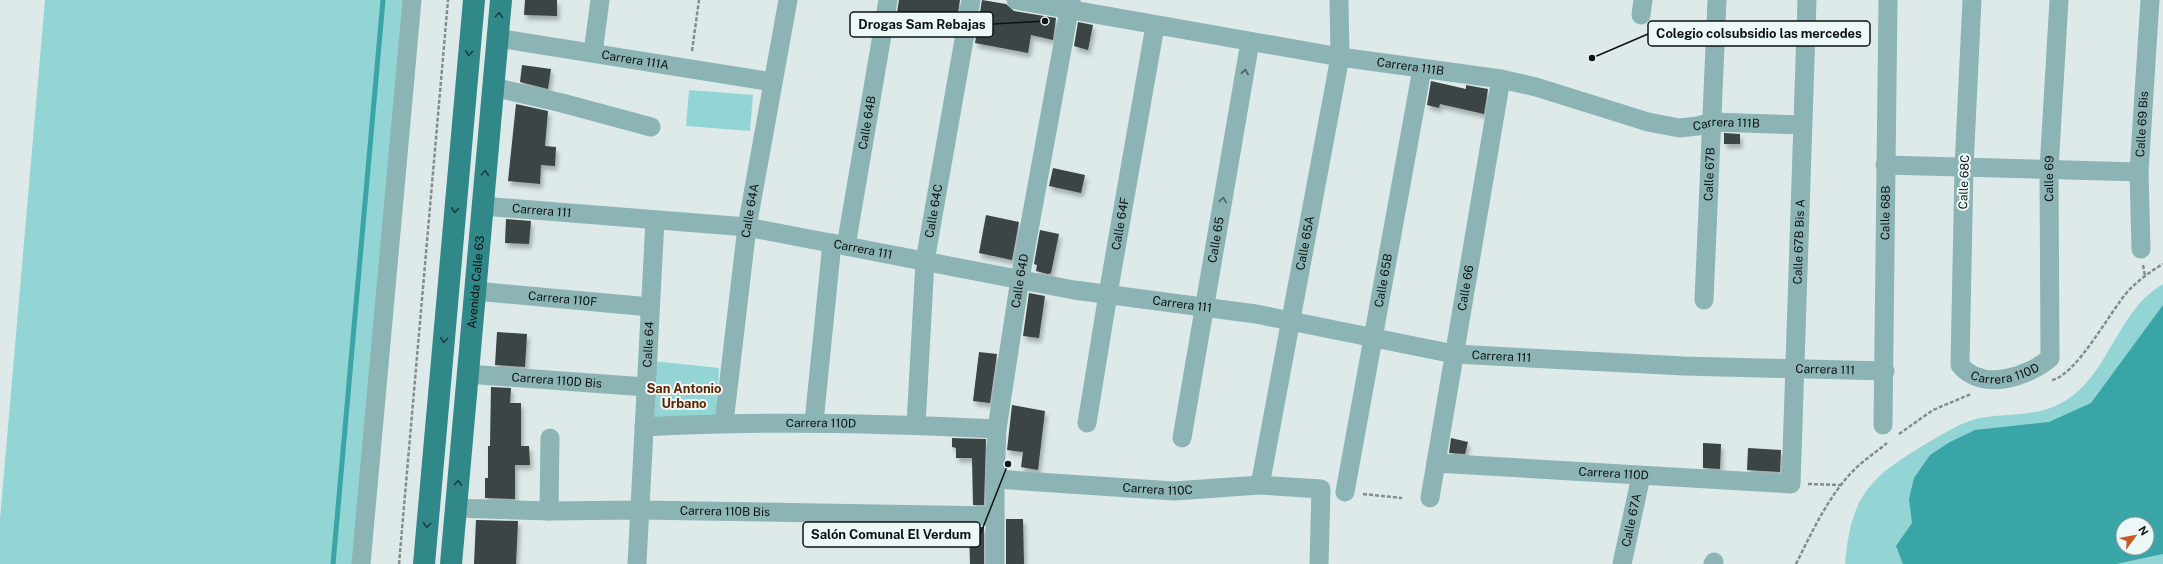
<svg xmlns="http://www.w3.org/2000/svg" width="2163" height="564" font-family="'Public Sans',sans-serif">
	<defs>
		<filter id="shadow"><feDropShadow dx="2.5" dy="4.5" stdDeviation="2" flood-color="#0004"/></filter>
	</defs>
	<rect width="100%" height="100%" fill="#deeaea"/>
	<!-- green -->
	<path fill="#93d5d4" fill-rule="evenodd" d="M45,0H403L354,564H0V519Z
		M689,90L753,95L750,131L686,126Z
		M2163,284V564H1845C1851,494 1870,477 1929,442C1945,433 1961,422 1980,418C2011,412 2040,418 2068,399C2110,371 2118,310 2163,284ZM2123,524H2147V548H2123Z
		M653,361L719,368L717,418L650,419Z"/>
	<!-- water -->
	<path fill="#39a5a6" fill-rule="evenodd" d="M2163,305V554L2116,564H1903L1896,546L1912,523L1909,499L1914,478L1930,455L1950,442L1975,430L2049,422L2091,403ZM2123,524H2147V548H2123Z"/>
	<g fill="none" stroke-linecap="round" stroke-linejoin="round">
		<!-- stream -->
		<path stroke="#39a5a6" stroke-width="5" d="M333,564L383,0"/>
	</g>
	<!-- building -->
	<path fill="#3b4444" filter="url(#shadow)" d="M525,0H557V16L524,15Z
		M899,0H960L956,24L897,12Z
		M982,0L1006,4L1014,11L1056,18L1053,40L1031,35L1028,53L975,43Z
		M1078,22L1093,25L1088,50L1074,46Z
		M522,65L551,69L548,89L520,82Z
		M1431,81L1466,89V85L1488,89L1484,114L1440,104L1439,108L1427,105Z
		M516,104L548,111L545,146L556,147L555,166L541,165L540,184L508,181Z
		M1724,133L1740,134V144H1724Z
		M1053,168L1085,175L1081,193L1049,186Z
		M986,215L1019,222L1012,260L979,253Z
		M506,219L531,221L529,244L505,243Z
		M1040,230L1059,234L1051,273L1048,274L1036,271L1037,265L1034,264Z
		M1029,293L1045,296L1039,338L1023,336Z
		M497,332L527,334L525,367L495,365Z
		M979,352L997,354L990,403L973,401Z
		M491,387L511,388L510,403H521V446H529L530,465H515V499L485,498V478H488V446H490Z
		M1012,405L1045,411L1038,470L1021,467L1023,452L1007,450Z
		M952,438L986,439L984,505H973L972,458H956V448L952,447Z
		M1451,438L1468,442L1465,454L1449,453Z
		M1703,443L1721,444L1720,469L1703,468Z
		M1748,448L1781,450L1780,472L1747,470Z
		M1006,519H1023L1024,564H1006Z
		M476,520L518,521L516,564H474Z
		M969,527H984V564H970Z"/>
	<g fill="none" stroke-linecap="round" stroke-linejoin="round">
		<!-- path -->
		<path stroke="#848c8c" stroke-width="2.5" stroke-dasharray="4 2" stroke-linecap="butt" d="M692,51L699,0
			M2143,265L2145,276
			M2052,380C2077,375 2110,311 2129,290C2139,280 2151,271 2163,264
			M1899,434L1933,410L1971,394
			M1808,484L1841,485
			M1363,494L1402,498
			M399,564L448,0
			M1796,564C1812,532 1827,499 1851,473C1861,462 1875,453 1887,443"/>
		<!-- minor -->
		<g stroke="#8cb4b4" stroke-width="19">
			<path id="s1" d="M1016,0L1340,57L1501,79L1536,87L1648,122L1679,128L1698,126L1712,122L1802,125"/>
			<path id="s2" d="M1972,0L1964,167L1960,365C1982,392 2028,377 2050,358L2049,169L2059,0"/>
			<path d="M1641,15L1643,0"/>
			<path id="s3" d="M497,38L773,82"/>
			<path d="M593,53L600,0"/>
			<path d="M493,87L562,103L651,127"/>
			<path d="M1885,165L2139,172"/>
			<path id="s4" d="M482,206L747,227L1074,290L1256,314L1454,354L1684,366L1885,371"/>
			<path id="s5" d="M846,246L888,0"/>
			<path id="s6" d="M2141,249L2139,172L2150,0"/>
			<path id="s7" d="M475,291L650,307"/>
			<path id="s8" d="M1704,300L1717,0"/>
			<path id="s9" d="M467,374L646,387"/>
			<path d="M814,422L832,243"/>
			<path id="s10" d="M724,423L747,227L788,0"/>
			<path id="s11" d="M1087,423L1108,294L1155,26"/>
			<path id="s12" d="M916,425L925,261L971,0"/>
			<path id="s13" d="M1883,425L1888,0"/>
			<path id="s14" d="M644,427C763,420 879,423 997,429"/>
			<path id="s15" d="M1182,438L1250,42"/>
			<path id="s16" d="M1436,463L1791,484L1807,0"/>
			<path id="s17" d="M995,479L1174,491L1260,485L1321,489L1319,564"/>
			<path id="s18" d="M1260,485L1340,57L1339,0"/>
			<path id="s19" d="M1345,492L1422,69"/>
			<path id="s20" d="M1430,498L1501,79"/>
			<path id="s21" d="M455,508L549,511L639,510L995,516"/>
			<path d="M549,511L550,438"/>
			<path d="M361,564L412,0"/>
			<path id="s22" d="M637,564L655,220"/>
			<path id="s23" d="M995,564V479L997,429L1020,279L1071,0"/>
			<path id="s24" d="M1622,564L1641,476"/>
			<path d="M1713,564L1714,562"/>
		</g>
		<!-- major -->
		<g stroke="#318889" stroke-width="22">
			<path d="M424,564L474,0"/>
			<path id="s25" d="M451,564L501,0"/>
		</g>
	</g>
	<!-- one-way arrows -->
	<defs><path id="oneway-chevron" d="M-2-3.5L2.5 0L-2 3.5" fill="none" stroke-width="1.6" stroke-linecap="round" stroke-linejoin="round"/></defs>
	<g stroke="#1c4142">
		<use href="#oneway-chevron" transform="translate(499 15) rotate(-85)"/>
		<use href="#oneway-chevron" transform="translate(469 53) rotate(95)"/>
		<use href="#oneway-chevron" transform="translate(485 173) rotate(-85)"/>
		<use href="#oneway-chevron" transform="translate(455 210) rotate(95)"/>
		<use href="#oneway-chevron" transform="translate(444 340) rotate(95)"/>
		<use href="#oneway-chevron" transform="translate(458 483) rotate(-85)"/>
		<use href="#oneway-chevron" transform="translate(427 525) rotate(95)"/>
	</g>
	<g stroke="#4d6363">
		<use href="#oneway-chevron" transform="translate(1245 72) rotate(-80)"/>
		<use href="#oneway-chevron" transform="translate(1223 200) rotate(-80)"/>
	</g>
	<g text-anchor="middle" stroke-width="4" stroke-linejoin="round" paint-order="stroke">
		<!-- street labels -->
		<g font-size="12" fill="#0e1212" stroke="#ecf7f7">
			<text dy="4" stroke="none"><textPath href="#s3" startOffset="140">Carrera 111A</textPath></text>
			<text dy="4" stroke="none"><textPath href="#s1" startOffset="400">Carrera 111B</textPath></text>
			<text dy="4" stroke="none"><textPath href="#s5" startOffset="125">Calle 64B</textPath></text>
			<text dy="4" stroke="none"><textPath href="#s6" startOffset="125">Calle 69 Bis</textPath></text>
			<text dy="4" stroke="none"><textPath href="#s1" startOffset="724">Carrera 111B</textPath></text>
			<text dy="4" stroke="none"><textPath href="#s8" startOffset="126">Calle 67B</textPath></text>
			<text dy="4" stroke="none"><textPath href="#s2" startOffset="644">Calle 69</textPath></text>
			<text transform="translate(1964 182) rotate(-88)" y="4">Calle 68C</text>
			<text dy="4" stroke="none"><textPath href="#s10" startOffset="214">Calle 64A</textPath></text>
			<text dy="4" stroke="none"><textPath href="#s4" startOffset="60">Carrera 111</textPath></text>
			<text dy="4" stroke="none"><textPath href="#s12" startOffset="215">Calle 64C</textPath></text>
			<text dy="4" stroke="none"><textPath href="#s13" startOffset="212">Calle 68B</textPath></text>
			<text dy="4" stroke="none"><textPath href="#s11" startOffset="202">Calle 64F</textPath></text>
			<text dy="4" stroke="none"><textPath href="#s15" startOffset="201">Calle 65</textPath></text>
			<text dy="4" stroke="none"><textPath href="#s16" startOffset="598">Calle 67B Bis A</textPath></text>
			<text dy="4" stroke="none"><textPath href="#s18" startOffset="246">Calle 65A</textPath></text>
			<text dy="4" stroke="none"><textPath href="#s4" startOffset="384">Carrera 111</textPath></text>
			<text dy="4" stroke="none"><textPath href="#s19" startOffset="215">Calle 65B</textPath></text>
			<text dy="4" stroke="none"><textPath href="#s23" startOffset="285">Calle 64D</textPath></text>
			<text dy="4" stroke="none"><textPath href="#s25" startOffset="283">Avenida Calle 63</textPath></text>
			<text dy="4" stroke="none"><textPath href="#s20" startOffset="213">Calle 66</textPath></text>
			<text dy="4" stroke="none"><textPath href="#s7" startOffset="88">Carrera 110F</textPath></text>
			<text dy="4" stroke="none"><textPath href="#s4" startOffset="708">Carrera 111</textPath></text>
			<text dy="4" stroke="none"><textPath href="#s22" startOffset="220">Calle 64</textPath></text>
			<text dy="4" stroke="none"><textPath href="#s4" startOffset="1032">Carrera 111</textPath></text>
			<text dy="4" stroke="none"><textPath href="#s2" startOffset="415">Carrera 110D</textPath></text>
			<text dy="4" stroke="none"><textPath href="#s4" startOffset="1356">Carrera 111</textPath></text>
			<text dy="4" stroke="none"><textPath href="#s9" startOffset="90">Carrera 110D Bis</textPath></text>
			<text dy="4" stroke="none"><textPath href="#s14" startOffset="177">Carrera 110D</textPath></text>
			<text dy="4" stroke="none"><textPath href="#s16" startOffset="178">Carrera 110D</textPath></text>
			<text dy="4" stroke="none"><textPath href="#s17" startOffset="163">Carrera 110C</textPath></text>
			<text dy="4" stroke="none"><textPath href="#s21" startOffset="270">Carrera 110B Bis</textPath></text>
			<text dy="4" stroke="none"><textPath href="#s24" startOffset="45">Calle 67A</textPath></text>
		</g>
		<!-- neighbourhood labels -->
		<g font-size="13" font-weight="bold" fill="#602300" stroke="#ecf7f7">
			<text x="684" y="393">San Antonio<tspan x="684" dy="15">Urbano</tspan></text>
		</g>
	</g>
	<!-- callouts -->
	<path fill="none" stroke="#0e1212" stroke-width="1.5" d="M1045 21L993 24M1592 58L1648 34M1008 464L980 535"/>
	<g fill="#0e1212" stroke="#ecf7f7" stroke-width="1.5">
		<circle cx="1045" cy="21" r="4"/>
		<circle cx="1592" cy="58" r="4"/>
		<circle cx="1008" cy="464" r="4"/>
	</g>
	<g fill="#ecf7f7" stroke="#0e1212" stroke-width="1.5">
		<rect x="850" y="12" width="143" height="25" rx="4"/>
		<rect x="1648" y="21" width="222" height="25" rx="4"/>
		<rect x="803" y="522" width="177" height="25" rx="4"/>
	</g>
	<g font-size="13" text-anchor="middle" font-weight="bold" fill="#0e1212">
		<text x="922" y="29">Drogas Sam Rebajas</text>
		<text x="1759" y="38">Colegio colsubsidio las mercedes</text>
		<text x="891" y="539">Salón Comunal El Verdum</text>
	</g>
	<!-- north arrow -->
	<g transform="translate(2135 536) rotate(58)"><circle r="19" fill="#ecf7f7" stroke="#939b9b"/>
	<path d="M0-3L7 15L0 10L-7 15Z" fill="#c35e29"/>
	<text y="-6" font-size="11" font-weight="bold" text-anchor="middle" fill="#0e1212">N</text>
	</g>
</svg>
